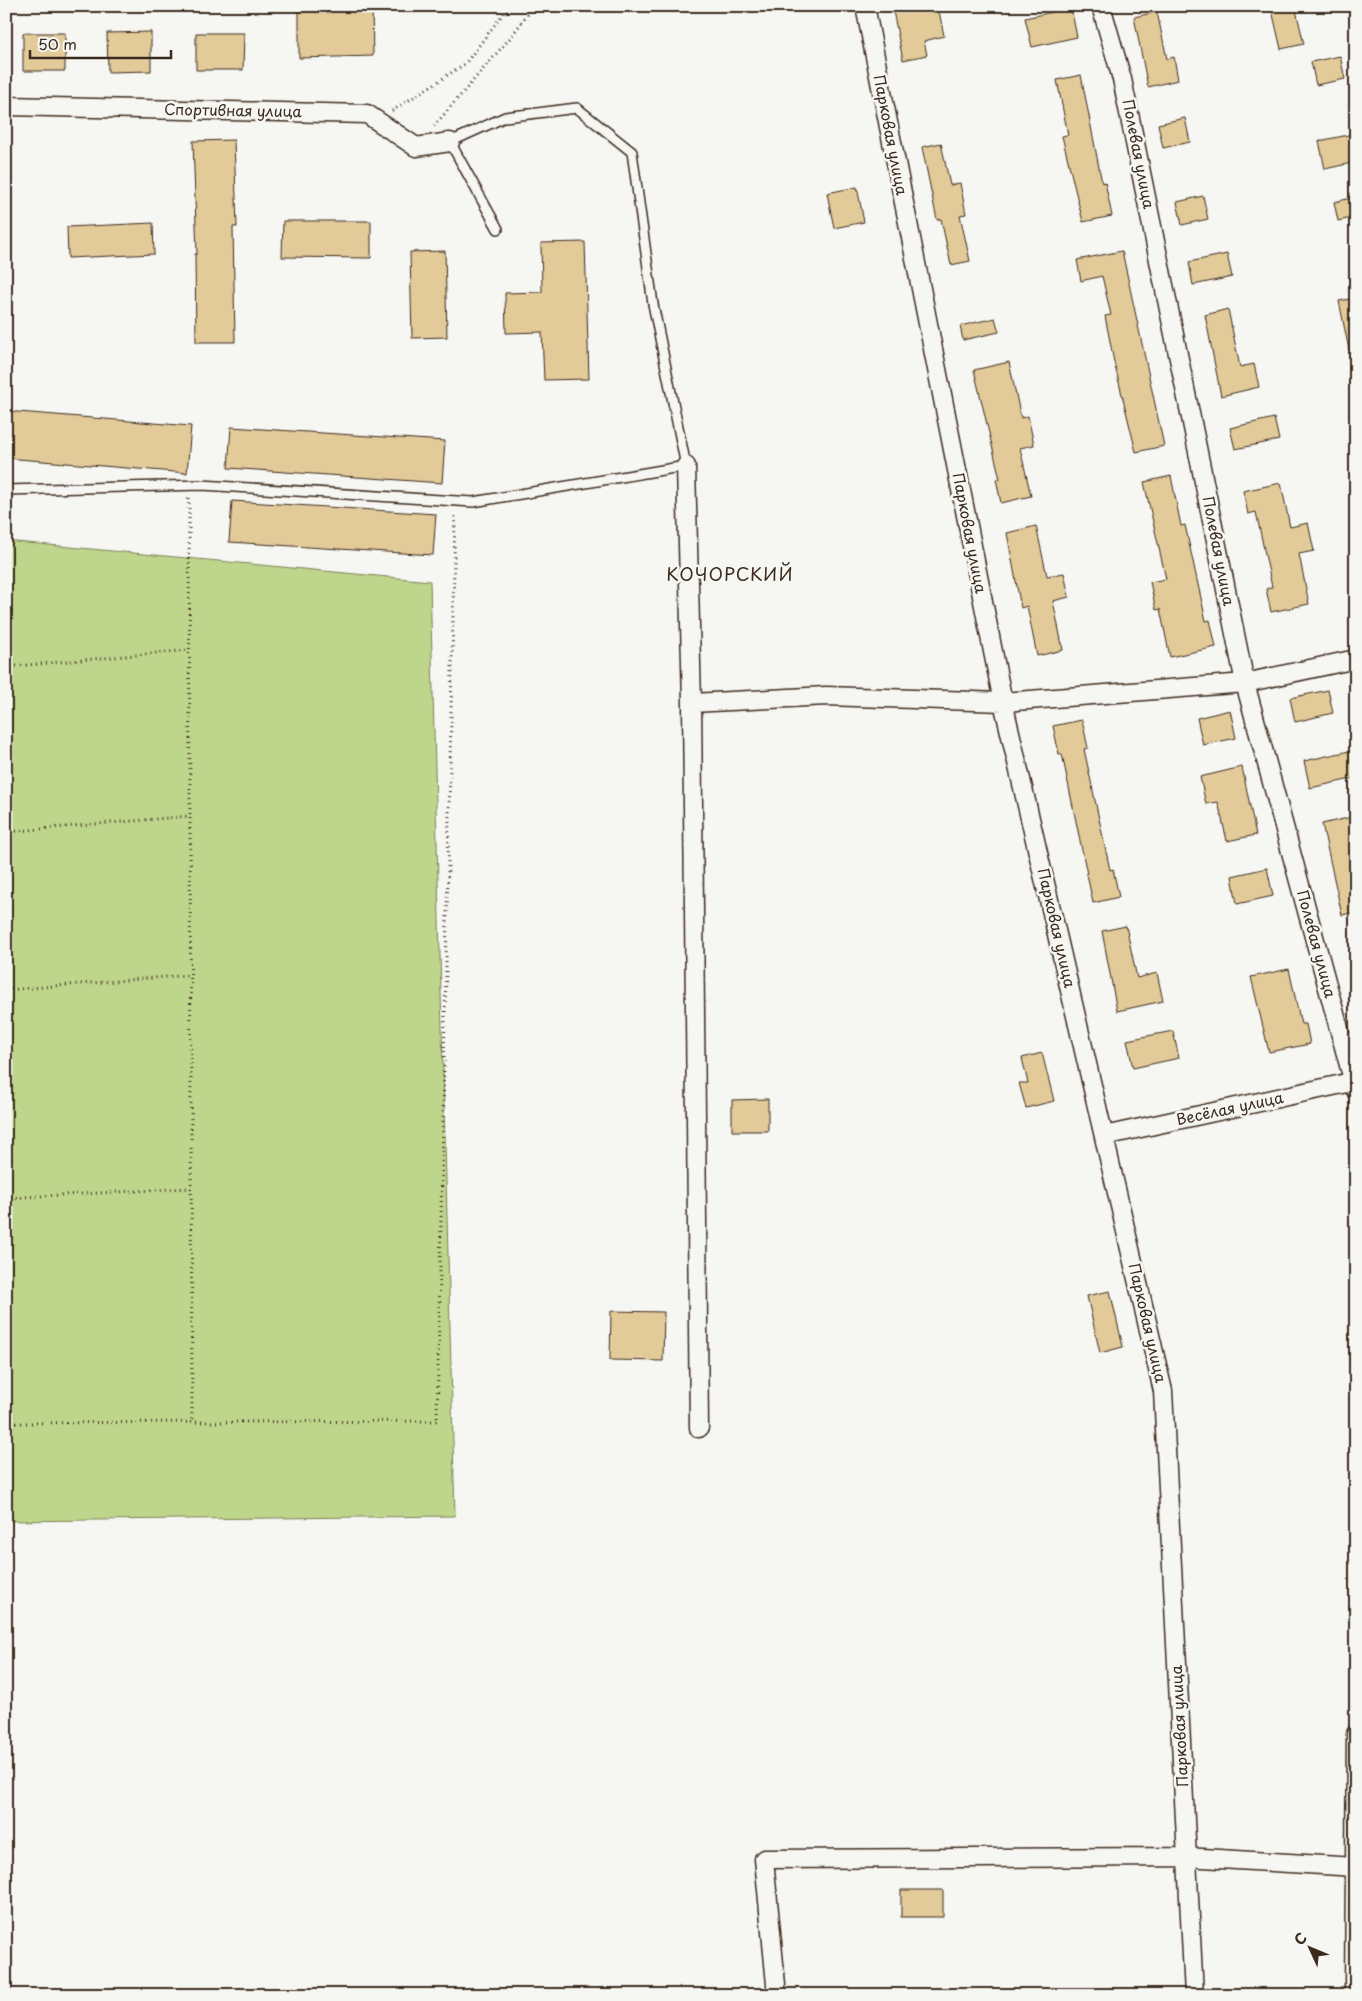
<svg xmlns="http://www.w3.org/2000/svg" width="1362" height="2001" font-family="'Playpen Sans',sans-serif">
	<rect width="100%" height="100%" fill="#f6f6f2"/>
	<filter id="ink" filterUnits="userSpaceOnUse"><feTurbulence type="fractalNoise" baseFrequency=".02" numOctaves="2"/><feDisplacementMap in="SourceGraphic" scale="10" xChannelSelector="R" yChannelSelector="G"/><feConvolveMatrix kernelMatrix="1 2 1 2 8 2 1 2 1" color-interpolation-filters="sRGB"/></filter>
	<g filter="url(#ink)">
		<!-- green -->
		<path fill="#bed68c" stroke="#7c8055" d="M6,541L430,581L455,1516L6,1521Z"/>
		<!-- building -->
		<path fill="#e2ca99" stroke="#3b2a1e" d="M347,6H372L373,56L299,58V11H347Z
			M892,6H938L944,36L924,41L927,55L903,60Z
			M1271,6H1295L1304,44L1281,49Z
			M1071,8L1077,37L1032,47L1025,18Z
			M1157,12L1167,59L1174,57L1178,80L1148,87L1134,17Z
			M151,32V71L108,72L107,33Z
			M23,33H65V71H23Z
			M196,33H244L243,70H196Z
			M1340,56L1345,79L1316,85L1311,62Z
			M1081,75L1102,183L1105,182L1112,216L1083,222L1062,136L1068,135L1057,80Z
			M1185,118L1190,142L1163,148L1158,124Z
			M1353,134L1356,162L1325,169L1319,141Z
			M234,140L237,227H233L235,342H196L195,254H197L193,141Z
			M941,143L950,185L960,183L966,214L960,215L970,261L951,265L941,219L937,220L922,147Z
			M857,187L864,222L834,228L827,193Z
			M1203,196L1208,219L1182,225L1177,202Z
			M1356,197V217L1338,221L1334,202Z
			M283,221H371V258L282,257Z
			M153,223L154,254L68,258L67,227Z
			M585,242L589,379L544,380L542,332L506,333L505,293L542,292L541,243Z
			M445,251L447,337L412,338L410,252Z
			M1122,251L1164,446L1136,452L1114,362L1105,316L1111,315L1102,276L1081,281L1077,260Z
			M1227,254L1232,277L1193,285L1189,262Z
			M1356,298V349L1349,350L1339,301Z
			M1228,309L1240,367L1254,364L1259,387L1221,396L1205,315Z
			M995,318L999,332L963,340L960,326Z
			M1009,362L1021,418L1028,416L1034,445L1020,448L1031,496L1001,503L996,479H1000L974,370Z
			M6,411L191,426L187,473L6,458Z
			M1274,418L1279,440L1235,449L1230,428Z
			M231,427L445,441L442,483L228,468Z
			M1171,476L1181,526L1185,525L1206,621L1210,620L1216,647L1170,657L1160,609L1156,610L1150,582L1166,579L1144,482Z
			M1281,483L1290,527L1308,523L1314,551L1299,554L1309,604L1271,612L1266,589L1272,587L1256,512L1248,514L1243,491Z
			M232,501L436,514L433,555L229,542Z
			M1036,526L1047,576L1064,573L1069,597L1053,601L1063,650L1037,656L1027,606L1021,608L1007,533Z
			M1328,690L1333,713L1295,722L1290,698Z
			M1230,710L1236,738L1203,745L1197,718Z
			M1082,720L1088,748L1084,749L1110,870L1113,869L1119,897L1093,903L1062,754H1059L1053,726Z
			M1354,750L1356,778L1310,788L1304,761Z
			M1242,767L1256,835L1227,841L1218,802L1206,804L1200,777Z
			M1356,816V912L1342,915L1322,824Z
			M1267,868L1273,896L1237,904L1232,876Z
			M1126,926L1137,978L1157,973L1163,1001L1117,1011L1102,931Z
			M1289,969L1301,1024H1306L1310,1044L1269,1052L1251,977Z
			M1173,1031L1179,1058L1133,1068L1127,1040Z
			M1042,1053L1054,1101L1026,1108L1019,1083H1028L1022,1058Z
			M768,1099V1131H732V1100Z
			M1110,1291L1123,1347L1100,1353L1087,1296Z
			M611,1311L664,1312L663,1361L610,1360Z
			M901,1890H943V1917H901Z"/>
		<g fill="none" stroke-linecap="round" stroke-linejoin="round">
			<!-- lane casing -->
			<g stroke="#3b2a1e" stroke-width="12">
				<path id="lane" d="M6,490L202,485L473,502L686,466L653,304L632,152L577,108L505,117L450,142L498,229"/>
			</g>
			<!-- street casing -->
			<g stroke="#3b2a1e" stroke-width="21">
				<path id="street" d="M865,6L1003,702L1163,1391L1194,1995
					M1101,6L1122,79L1245,683L1356,1091
					M6,106L367,114L416,147L450,142
					M686,466L692,703L699,1428
					M692,703L826,696L1003,702L1245,683L1356,659
					M1104,1136L1356,1081
					M777,1995L764,1859L1186,1857L1356,1867
					M1354,1995L1356,1734"/>
			</g>
			<!-- path -->
			<path stroke="#3b2a1e" stroke-width="3" stroke-dasharray="1 4" stroke-linecap="butt" d="M392,111L465,64L509,6
				M434,126L510,38L534,6
				M189,498L192,1422
				M6,667L189,650
				M6,832L190,816
				M6,990L190,975
				M6,1198L191,1188
				M6,1423L437,1421L455,513"/>
			<!-- lane -->
			<use href="#lane" stroke="#f6f6f2" stroke-width="9"/>
			<!-- street -->
			<use href="#street" stroke="#f6f6f2" stroke-width="18"/>
		</g>
	</g>
	<g text-anchor="middle" stroke-width="5" stroke-linejoin="round" paint-order="stroke">
		<!-- street labels -->
		<g font-size="15" fill="#3b2a1e" stroke="#f6f6f2">
			<text transform="translate(233 111) rotate(1)" y="5">Спортивная улица</text>
			<text transform="translate(890 135) rotate(79)" y="5">Парковая улица</text>
			<text transform="translate(1138 154) rotate(79)" y="5">Полевая улица</text>
			<text transform="translate(969 533) rotate(79)" y="5">Парковая улица</text>
			<text transform="translate(1218 551) rotate(79)" y="5">Полевая улица</text>
			<text transform="translate(1056 928) rotate(77)" y="5">Парковая улица</text>
			<text transform="translate(1316 944) rotate(75)" y="5">Полевая улица</text>
			<text transform="translate(1230 1109) rotate(-12)" y="5">Весёлая улица</text>
			<text transform="translate(1147 1323) rotate(77)" y="5">Парковая улица</text>
			<text transform="translate(1180 1726) rotate(-93)" y="5">Парковая улица</text>
		</g>
		<!-- quarter labels -->
		<g font-size="18" letter-spacing="1" fill="#3b2a1e" stroke="#f6f6f2">
			<text x="730" y="581">КОЧОРСКИЙ</text>
		</g>
	</g>
	<!-- margin -->
	<rect width="1362" height="2001" fill="none" stroke="#f6f6f2" stroke-width="25"/>
	<rect x="12" y="12" width="1337" height="1976" fill="none" stroke="#3b2a1e" stroke-width="2" filter="url(#ink)"/>
	<!-- north arrow -->
	<g transform="translate(1310 1948) rotate(314)" stroke="#f6f6f2" stroke-width="4" paint-order="stroke">
	<path d="M0-4L9 19L0 12L-9 19Z" fill="#3b2a1e"/>
	<text y="-8" font-size="14" font-weight="bold" text-anchor="middle" fill="#3b2a1e">С</text>
	</g>
	<!-- scale -->
	<path d="M30 50v8h141v-8" fill="none" stroke="#3b2a1e" stroke-width="2.5"/>
	<text x="38" y="50" font-size="15" fill="#3b2a1e" stroke="#f6f6f2" stroke-width="4" paint-order="stroke">50 m</text>
</svg>
